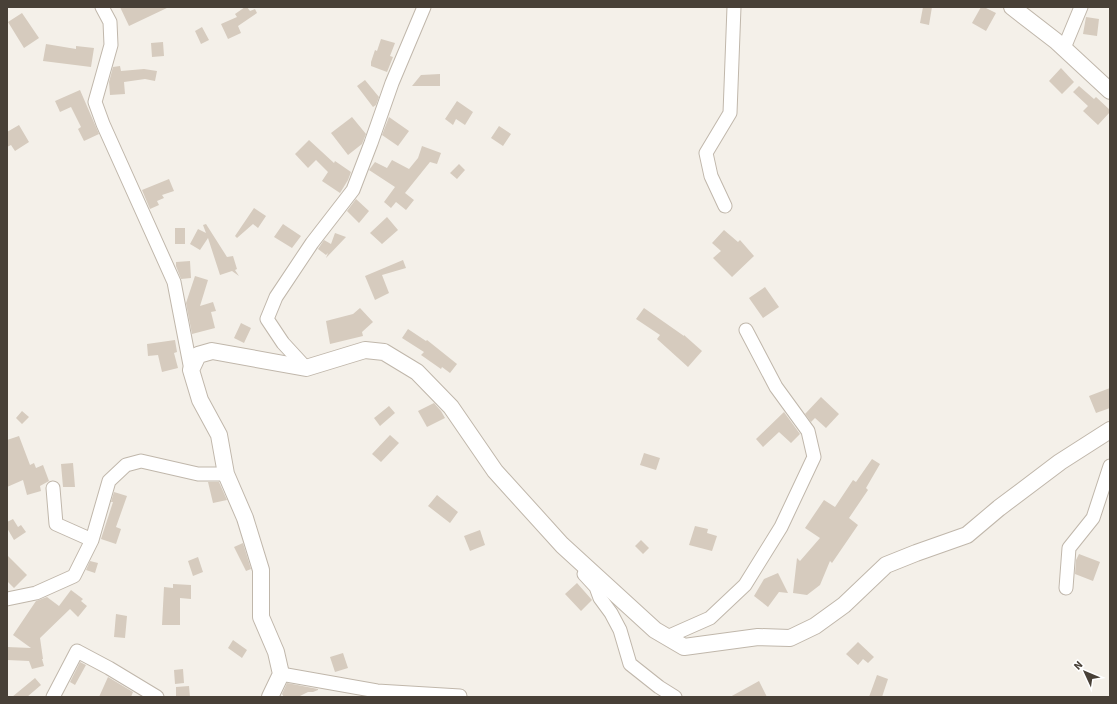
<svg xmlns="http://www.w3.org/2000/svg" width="1117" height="704" font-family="'Source Sans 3',sans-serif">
	<rect width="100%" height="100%" fill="#f4f0e9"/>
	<!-- building -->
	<path fill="#d6cbbe" d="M120,7H169L129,26Z
		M245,7H247L250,11L255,9L257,13L238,26L241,33L228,39L221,24L237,17L235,14Z
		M923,7H932L929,25L920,23Z
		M981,7H984L996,13L986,31L972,23Z
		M22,13L39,38L24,48L8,22Z
		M1086,17L1099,19L1097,36L1083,34Z
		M202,27L209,40L201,44L195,31Z
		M381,39L395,43L390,56L393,57L387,72L371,66V62L375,50L377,51Z
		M163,42L164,56L152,57L151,43Z
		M46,44L76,49V46L94,48L91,67L43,61Z
		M120,66L121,71L144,69L157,71L155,81L145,79L124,82L125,94L110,95L109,82L113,67Z
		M1061,68L1074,82L1062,94L1049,81Z
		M440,74V86H412L421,75Z
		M365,80L379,97L376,105L373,107L357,86Z
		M1079,86L1094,99L1096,97L1110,110V112L1098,125L1083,111L1088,106L1073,92Z
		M80,90L99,134L84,141L78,129L81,127L71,107L60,112L55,101Z
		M457,101L473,112L465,125L456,119L453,125L445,119Z
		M352,117L366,134L362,144L348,155L331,133Z
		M389,117L409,131L398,146L382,135Z
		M19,125L29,142L15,151L11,145L7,147V132Z
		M499,126L511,134L503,146L491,138Z
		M309,140L334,163L335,161L351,172L348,180L340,193L322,181L328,172L316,160L308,168L295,154Z
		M422,146L441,153L437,164L430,162L405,193L414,200L406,210L396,202L391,208L384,202L395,187L369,170L375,162L387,168L392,160L409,169L418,158Z
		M459,164L465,170L457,179L450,173Z
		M169,179L174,191L162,195L164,198L157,201L159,205L150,209L142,190Z
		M356,199L369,211L359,223L347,211Z
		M254,208L266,216L258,228L253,224L237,238L235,236Z
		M387,217L398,230L382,244L370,233Z
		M206,224L227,257L233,256L237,269L235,270L239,276L232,271L220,275L208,238L200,250L190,244L198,229L206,233L203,225Z
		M283,224L301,236L292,248L274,237Z
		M175,228H185V244H175Z
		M724,230L738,242L740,240L754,256L732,277L713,258L721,251L712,243Z
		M335,233L346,237L326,258L328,253L326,255L318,249L324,240L331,244Z
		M403,260L406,268L382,275L389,293L375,300L365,276Z
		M190,261L191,278L181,279L176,266V262Z
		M195,276L208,280L200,306L213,302L216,311L211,312L215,328L192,334L186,303Z
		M765,287L779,307L763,318L749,298Z
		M360,308L373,322L362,332L363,336L330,344L326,321L353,314Z
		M644,308L684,336V335L702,351L688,367L657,339L660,335L636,319Z
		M241,323L251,328L244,343L234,338Z
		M408,329L426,341L427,340L457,364L450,373L442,367L441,369L421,355L424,352L402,338Z
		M175,340L177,352L174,353L178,368L162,372L158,355L148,356L147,344Z
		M1110,388V408L1096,413L1089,396Z
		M821,397L839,414L826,428L815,418L811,422L805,414Z
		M434,403L441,411L445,418L427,427L418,411Z
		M389,406L395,413L380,426L374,418Z
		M22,411L29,417L22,424L16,418Z
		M784,412L800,434L791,443L779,432L763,447L756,439Z
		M390,435L399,443L381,462L372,454Z
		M19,436L30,465L34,463L36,468L43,465L49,481L40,486L41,491L27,495L23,480L7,487V440Z
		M644,453L660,458L656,470L640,465Z
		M872,459L880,464L866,488L868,490L849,518L858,525L832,563L830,561L820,585L807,595L793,593L797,558L800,561L820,538L805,528L824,500L835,507L853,480L856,482Z
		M73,463L75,487H63L61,464Z
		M208,482H219L227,500L213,503Z
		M114,492L127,496L116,527L121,529L116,544L101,539L113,502H111Z
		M437,495L458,512L450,523L428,506Z
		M13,519L18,527L21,525L26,532L14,540L7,528V522Z
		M695,526L708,529L707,533L717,536L712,551L689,545Z
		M480,530L485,545L470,551L464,536Z
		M641,540L649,548L643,554L635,546Z
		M243,543L251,569L246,571L234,547Z
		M1079,554L1100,562L1093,581L1075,574L1076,560Z
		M7,555L27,575L14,588L7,581Z
		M198,557L203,572L193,576L188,561Z
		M90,561L98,563L95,573L86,570Z
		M778,573L788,593L779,592L768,607L754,596L764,579Z
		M577,583L592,600L581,611L565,594Z
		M173,584L191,585V599L180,598V625H162L164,587L173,588Z
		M71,590L83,599L81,601L87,606L78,617L70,609L40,638L43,659H42L44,666L32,669L29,661L7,660V647L31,648L13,635L36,601L47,597L59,606Z
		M116,614L127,616L125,638L114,637Z
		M233,640L247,650L242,658L228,648Z
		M858,642L874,657L868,663L863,659L858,665L846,654Z
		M343,653L348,668L335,672L330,657Z
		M80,662L86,665L75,685L70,682Z
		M183,669L184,683L175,684L174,670Z
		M877,675L888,679L882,697H869Z
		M108,677L133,692L131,697H99Z
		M35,678L41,685L27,697H12Z
		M759,681L767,697H730Z
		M287,683L318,689V690L313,692H308L298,697H284L282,694Z
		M189,686L190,697H176V687Z"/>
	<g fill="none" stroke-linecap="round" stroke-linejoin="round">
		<!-- minor casing -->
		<g stroke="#c0b7ab" stroke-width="15">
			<path id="minor" d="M102,7L110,22L111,45L95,102L103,124L174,282L191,370
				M1064,48L1081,7
				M725,206L711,176L706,153L730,113L734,7
				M306,368L283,343L267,319L276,297L312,243L353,190L371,143L392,83L424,7
				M53,488L56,524L92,540
				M584,574L596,587L600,598L611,613L620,630L630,664L659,687L675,697
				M1066,588L1069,548L1093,518L1110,466
				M7,599L36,593L74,576L92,540L109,481L126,465L141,461L198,474H226
				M667,637L710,618L745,585L781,527L814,457L808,431L776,387L746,330
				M281,674L377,691L460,696
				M53,697L77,651L109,668L157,697"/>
		</g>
		<!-- tertiary casing -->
		<g stroke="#c0b7ab" stroke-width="18">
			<path id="tertiary" d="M1012,7L1056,41L1110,91
				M270,697L281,674L276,652L261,617V570L245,518L226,474L219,435L200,400L191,370L198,355L212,351L306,368L365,350L384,352L417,372L451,407L495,471L562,545L655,630L684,647L758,637L790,638L815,626L844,605L886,565L916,553L967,535L999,508L1060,462L1110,430"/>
		</g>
		<!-- minor -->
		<use href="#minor" stroke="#fff" stroke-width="13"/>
		<!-- tertiary -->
		<use href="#tertiary" stroke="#fff" stroke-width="16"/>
	</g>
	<!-- border -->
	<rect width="1117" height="704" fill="none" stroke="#484037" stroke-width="16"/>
	<!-- north arrow -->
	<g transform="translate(1085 672) rotate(314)" stroke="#ffffff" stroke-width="3" paint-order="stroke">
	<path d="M0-3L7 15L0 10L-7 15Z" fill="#484037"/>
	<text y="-6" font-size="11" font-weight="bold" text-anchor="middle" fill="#484037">N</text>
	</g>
</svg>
